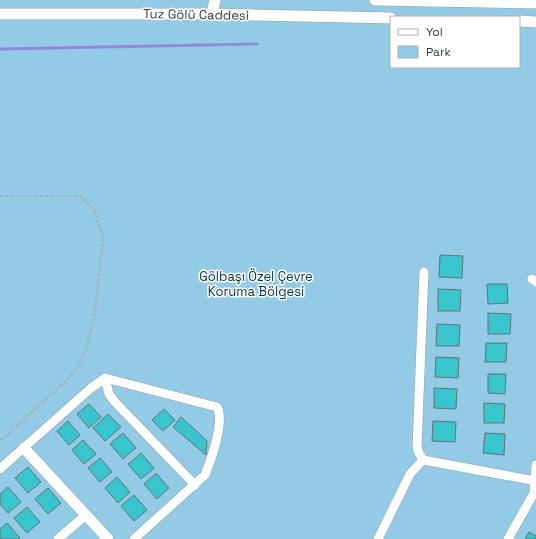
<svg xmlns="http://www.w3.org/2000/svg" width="536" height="539" font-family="'Space Grotesk',sans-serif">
	<rect width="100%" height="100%" fill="#e2eff5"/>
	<!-- green -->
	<path fill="#93cbe6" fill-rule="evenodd" d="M0,0H536V539H0ZM391,17H519V67H391Z"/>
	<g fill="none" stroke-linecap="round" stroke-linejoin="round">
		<!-- stream -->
		<path stroke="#8f89d8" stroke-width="3" d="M0,49L257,44"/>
	</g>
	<!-- building -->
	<path fill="#39c5cd" stroke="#647172" d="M440,255L463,256L462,278L439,277Z
		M487,284H507L508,303L488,304Z
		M438,289L461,290L460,311H438Z
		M488,313L511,314L510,334H488Z
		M437,324L460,325L459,346H436Z
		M486,343H507L506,362H485Z
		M436,357L459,358L458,378L435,377Z
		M488,374H506L505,394L488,393Z
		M434,388L457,389L456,409L434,408Z
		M484,403L505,404L504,423H484Z
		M89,404L101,417L89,428L77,414Z
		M164,409L175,420L163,431L152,420Z
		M108,414L121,427L105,441L93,428Z
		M181,417L207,441L206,455L173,427Z
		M68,421L80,435L69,445L57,431Z
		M433,421L456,422L455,442L432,441Z
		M123,433L136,448L123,459L110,444Z
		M485,433L505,434L504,455L483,453Z
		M83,440L96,454L84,464L72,450Z
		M141,453L154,468L141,479L128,464Z
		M100,458L112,472L100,482L88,468Z
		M28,467L41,482L28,493L15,478Z
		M156,473L169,488L157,499L144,484Z
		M117,477L130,492L118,503L105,488Z
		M8,487L21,502L8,513L0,504V494Z
		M48,488L61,503L48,514L35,499Z
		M134,495L147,510L134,521L121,506Z
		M27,507L40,522L27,533L14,518Z
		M7,523L20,538L19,539H0V529Z
		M529,532L536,536V539H525Z"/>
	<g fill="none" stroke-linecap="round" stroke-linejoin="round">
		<!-- minor casing -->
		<g stroke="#919da3" stroke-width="10">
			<path id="minor" d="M424,272L417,446L418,451L423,460L536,481
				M532,279L536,282
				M105,378L109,394L115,402L195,485
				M0,469L91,388L105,378L217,407C225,421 211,460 205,475L134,539
				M58,539L86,515
				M378,539L410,474L423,460
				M508,539L534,493L536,465"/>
		</g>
		<!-- tertiary casing -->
		<g stroke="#919da3" stroke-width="12">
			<path id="tertiary" d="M375,0L536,3
				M0,14H212L391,18
				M212,14L215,0
				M519,21L536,22
				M24,448L108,539"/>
		</g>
		<!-- path -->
		<path stroke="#a5afb4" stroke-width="2" stroke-dasharray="3 2" stroke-linecap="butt" d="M0,196H81L95,212L103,239L94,319L87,345L79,365L70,377L0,441"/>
		<!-- minor -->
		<use href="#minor" stroke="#fff" stroke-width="9"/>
		<!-- tertiary -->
		<use href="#tertiary" stroke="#fff" stroke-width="11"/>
	</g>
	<g text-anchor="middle" stroke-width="3" stroke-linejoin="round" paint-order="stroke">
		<!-- street labels -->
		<g font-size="13" fill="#34393b" stroke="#fff">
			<text transform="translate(196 14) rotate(1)" y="5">Tuz Gölü Caddesi</text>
		</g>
		<!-- park labels -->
		<g font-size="13" fill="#033446" stroke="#fff">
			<text x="256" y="281">Gölbaşı Özel Çevre<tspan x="256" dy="15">Koruma Bölgesi</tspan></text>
		</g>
	</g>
	<!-- legend -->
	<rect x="390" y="16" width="130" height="52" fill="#ffffff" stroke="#aeb0b1"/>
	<rect x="398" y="29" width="20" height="6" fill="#ffffff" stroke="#aeb0b1"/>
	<text x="426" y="36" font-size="12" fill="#34393b">Yol</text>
	<rect x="398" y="46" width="20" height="12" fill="#93cbe6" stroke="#aeb0b1"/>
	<text x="426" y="56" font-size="12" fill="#34393b">Park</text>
</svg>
